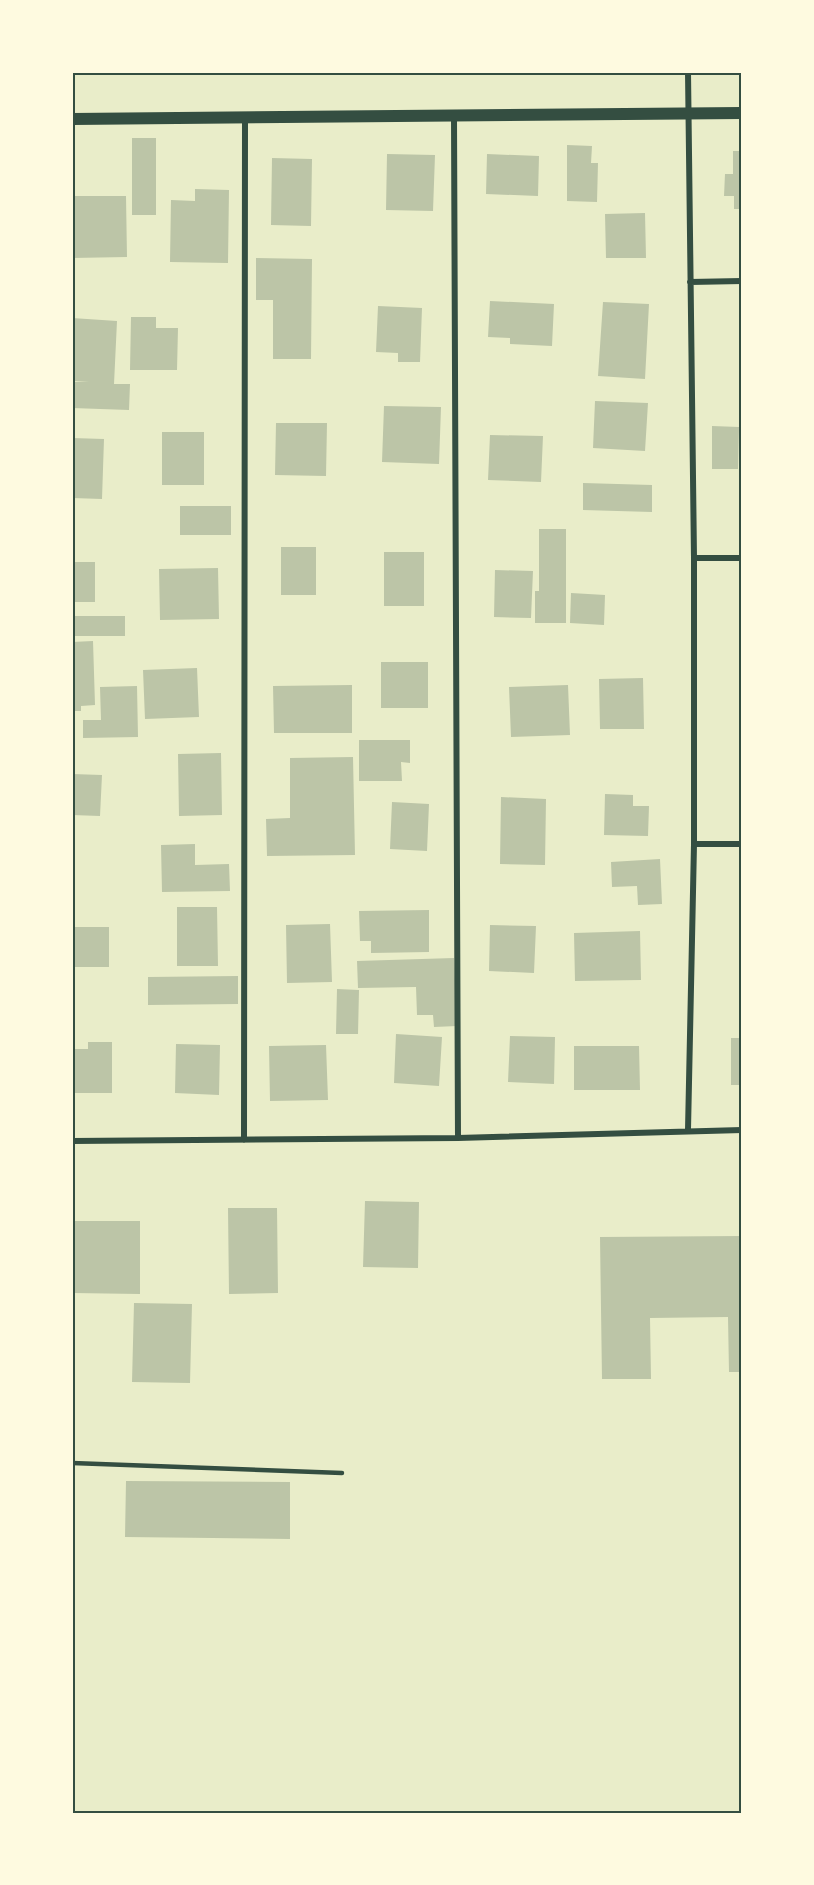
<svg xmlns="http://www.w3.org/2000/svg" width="814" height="1885" font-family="'Sofia Sans Condensed',sans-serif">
	<rect width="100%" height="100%" fill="#e9edc9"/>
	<!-- building -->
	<path fill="#bcc5a7" d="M132,138H156V215H132Z
		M567,145L592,146L591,163H598L597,202L567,201Z
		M733,151H742V209H734V196H724L725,174H733Z
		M387,154L435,155L433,211L386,210Z
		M487,154L539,156L538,196L486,194Z
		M272,158L312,159L311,226L271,225Z
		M195,189L229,190L228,263L170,262L171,200L195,201Z
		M74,196H126L127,257L72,258Z
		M645,213L646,258H606L605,214Z
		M256,258L312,259L311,359H273V300H256Z
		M490,301L554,304L552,346L510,344V338L488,337Z
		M603,302L649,304L645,379L598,376Z
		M378,306L422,308L420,362H398V353L376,352Z
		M131,317H156V328H178L177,370H130Z
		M72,318L117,321L114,384H130L129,410L72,408V382H89L72,381Z
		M595,401L648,403L645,451L593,448Z
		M384,406L441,407L439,464L382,462Z
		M276,423H327L326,476L275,475Z
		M712,426L739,427L738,469H712Z
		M162,432H204V485H162Z
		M490,435L543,436L541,482L488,480Z
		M72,438L104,439L102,499L72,498Z
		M583,483L652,485V512L583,510Z
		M180,506H231V535H180Z
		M539,529H566V623H535V591H539Z
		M281,547H316V595H281Z
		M384,552H424V606H384Z
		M72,562H95V602H72Z
		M218,568L219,619L160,620L159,569Z
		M495,570L533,571L531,618L494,617Z
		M571,593L605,595L604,625L570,623Z
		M72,616H125V636H72Z
		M93,641L95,705L81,706V711H72V642Z
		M381,662H428V708H381Z
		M197,668L199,717L145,719L143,670Z
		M643,678L644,729H600L599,679Z
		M352,685V733H274L273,686Z
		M568,685L570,735L511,737L509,687Z
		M137,686L138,737L83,738V720H101L100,687Z
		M359,740H410V763L401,762L402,781H359Z
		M221,753L222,815L179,816L178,754Z
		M353,757L355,855L267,856L266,819L290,818V758Z
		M72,774L102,775L100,816L72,815Z
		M605,794L633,795V806H649L648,836L604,835Z
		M501,797L546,799L545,865L500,864Z
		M392,802L429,804L427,851L390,849Z
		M195,844V865L229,864L230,891L162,892L161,845Z
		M660,859L662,904L638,905L637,886L612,887L611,862Z
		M739,872H742V919H739Z
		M177,907H217L218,966H177Z
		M429,910V952L371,953V941H360L359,911Z
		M330,924L332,982L287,983L286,925Z
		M490,925L536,926L534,973L489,971Z
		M72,927H109V967H72Z
		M640,931L641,980L575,981L574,933Z
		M454,958L457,1026L434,1027L433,1015H417L416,987L358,988L357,961Z
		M238,976V1004L148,1005V977Z
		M337,989L359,990L358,1034H336Z
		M396,1034L442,1037L439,1086L394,1083Z
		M510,1036L555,1037L554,1084L508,1082Z
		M731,1038H742V1085H731Z
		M88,1042H112V1093H72V1049H88Z
		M176,1044L220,1045L219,1095L175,1093Z
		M326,1045L328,1100L270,1101L269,1046Z
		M574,1046H639L640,1090H574Z
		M365,1201L419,1202L418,1268L363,1267Z
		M228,1208H277L278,1293L229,1294Z
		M73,1221H140V1294L73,1293Z
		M742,1236V1372H729L728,1317L650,1318L651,1379H602L600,1237Z
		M134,1303L192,1304L190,1383L132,1382Z
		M126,1481L290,1482V1539L125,1537Z"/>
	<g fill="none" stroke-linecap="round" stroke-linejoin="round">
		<!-- service -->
		<path stroke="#344e41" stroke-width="4.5" d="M72,1463L342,1473"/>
		<!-- minor -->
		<path stroke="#344e41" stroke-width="6" d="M688,72L694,558V844L688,1130
			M454,117L458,1138
			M690,282L742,281
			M694,558H742
			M694,844H742
			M244,1140L245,118
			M72,1141L458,1138L742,1130"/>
		<!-- secondary -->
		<path stroke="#344e41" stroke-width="12" d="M72,119L742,113"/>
	</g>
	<!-- border -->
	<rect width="814" height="1885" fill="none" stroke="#fefae0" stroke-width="147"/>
	<rect x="74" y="74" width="666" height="1738" fill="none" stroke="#344e41" stroke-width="2"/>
</svg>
